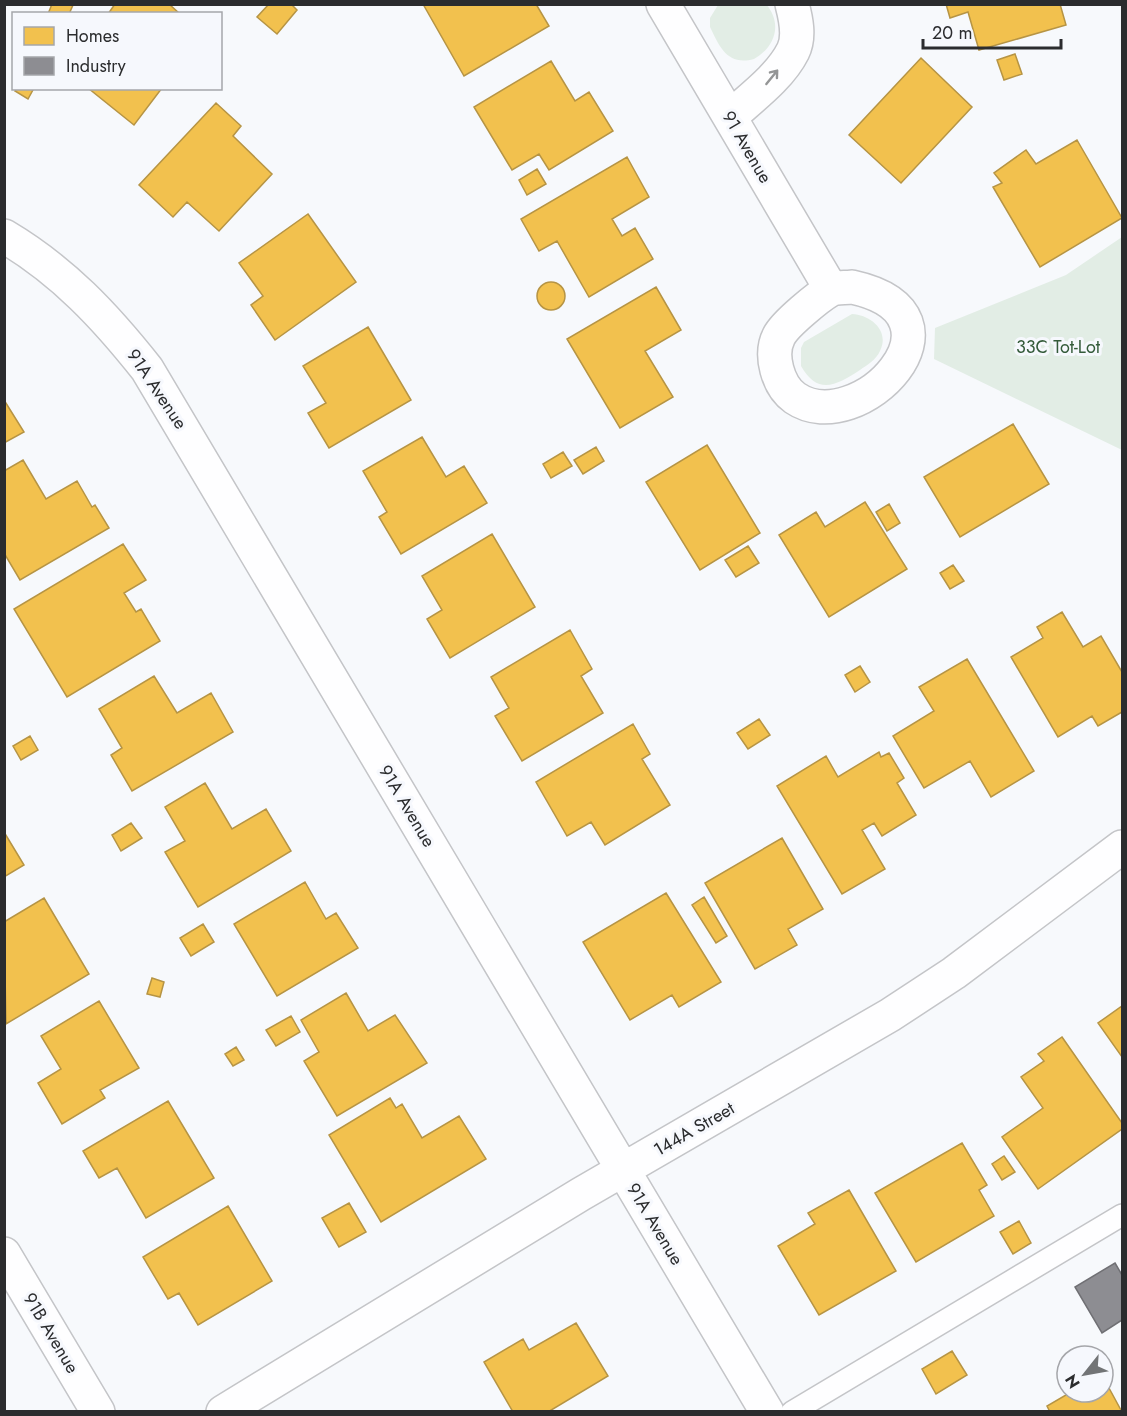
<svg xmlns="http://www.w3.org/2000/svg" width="1127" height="1416" font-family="Jost,sans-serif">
	<rect width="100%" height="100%" fill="#f7f9fc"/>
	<!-- green -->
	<path fill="#e2ede5" d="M766,4C783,24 775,47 754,59C728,66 720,48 710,27V18L718,5Z
		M1122,237V450L934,359L935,328L1066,275Z
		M852,314C871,315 890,331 880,351C876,360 867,365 860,370C837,385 818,396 801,366V348L804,342Z"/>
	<!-- homes -->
	<path fill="#f2c14e" stroke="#b69444" stroke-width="1.5" d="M52,4H73V5L69,14H48Z
		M115,4H169L180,14H108Z
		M269,4H291L297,10L277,34L257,17Z
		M423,4H536L549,26L464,76Z
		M946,4H1060L1066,25L979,50L968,12L950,18Z
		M1015,54L1022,74L1004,80L997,60Z
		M921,58L972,107L901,183L849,135Z
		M551,61L575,101L589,92L613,131L549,170L539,154L512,170L474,107Z
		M17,88H34L28,99L15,91Z
		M88,88H162L134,125Z
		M216,103L241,126L233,136L272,174L219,231L187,202L173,217L139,185Z
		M1077,140L1122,218L1040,267L993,187L1002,183L994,173L1026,150L1036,164Z
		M627,157L649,197L612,219L622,236L635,228L653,259L589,297L557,241L539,251L521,219Z
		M537,169L546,184L527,195L519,180Z
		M308,214L356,282L275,340L251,305L263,296L239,263Z
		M537 296a14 14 0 1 1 28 0a14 14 0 1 1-28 0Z
		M656,287L681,330L645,351L673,397L620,428L567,339Z
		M368,327L411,400L329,448L308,413L326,403L303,366Z
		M4,400L24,432L4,443Z
		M1013,424L1049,484L960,537L924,477Z
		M422,437L446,477L464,466L487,503L401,554L379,517L387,512L363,471Z
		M707,445L760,533L700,570L646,482Z
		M596,447L604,461L583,474L574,460Z
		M563,452L572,466L551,478L543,464Z
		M23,460L46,499L77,481L92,507L95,505L109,528L20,580L4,553V471Z
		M865,502L907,569L829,617L779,535L816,512L825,527Z
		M889,504L900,523L887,531L876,512Z
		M492,534L535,607L450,658L427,619L442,610L422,576Z
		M123,544L146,580L124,593L136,612L141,609L160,641L67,697L14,609Z
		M748,546L759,563L736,577L725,560Z
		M953,565L964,581L950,589L940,573Z
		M1062,612L1083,647L1101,636L1122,672V712L1098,726L1092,716L1058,737L1011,657L1043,638L1037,627Z
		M570,630L592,669L581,676L603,713L522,761L495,716L509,708L491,677Z
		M967,659L1034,771L991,797L970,761L924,788L893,736L934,711L919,687Z
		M860,666L870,682L855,692L845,675Z
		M154,676L177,713L211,693L233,732L132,791L111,755L122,748L99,709Z
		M759,719L770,735L748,749L737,733Z
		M633,724L650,754L642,759L670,805L605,845L591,822L567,836L536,782Z
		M30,736L38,750L21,760L13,746Z
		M879,752L881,757L889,753L904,778L897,783L916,815L882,836L874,823L862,830L885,869L842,894L777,786L826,756L838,777Z
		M205,783L232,829L266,809L291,851L198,907L165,852L185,841L165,807Z
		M131,823L142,838L121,851L112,835Z
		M4,832L24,865L4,877Z
		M782,838L823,909L788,929L797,945L755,969L705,883Z
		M305,882L326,919L336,913L358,948L277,996L234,924Z
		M666,893L721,982L679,1007L672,995L630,1020L583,942Z
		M704,897L727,936L716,943L692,905Z
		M44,898L89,974L6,1024L4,922Z
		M203,924L214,942L191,956L180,938Z
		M152,978L164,982L160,997L147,994Z
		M346,993L368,1031L395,1015L427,1063L337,1116L304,1061L319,1052L301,1020Z
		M99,1001L139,1068L100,1090L105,1098L62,1124L38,1083L61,1069L41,1036Z
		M1122,1006V1057L1098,1023Z
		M291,1016L300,1032L276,1046L266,1030Z
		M1062,1037L1122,1123V1129L1038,1189L1002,1137L1043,1108L1021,1077L1044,1061L1038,1054Z
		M236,1047L244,1060L233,1066L225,1054Z
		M390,1098L396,1108L402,1104L422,1138L459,1116L486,1159L381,1222L329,1135Z
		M168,1101L214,1178L146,1218L117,1168L99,1178L83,1151Z
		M962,1143L987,1185L979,1190L994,1216L916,1262L875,1193Z
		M1004,1156L1015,1172L1002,1180L992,1164Z
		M849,1190L896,1271L819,1315L778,1246L815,1224L808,1213Z
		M349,1203L366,1232L339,1247L322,1218Z
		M228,1206L272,1281L198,1325L179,1293L168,1299L143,1257Z
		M1019,1221L1031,1243L1013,1254L1000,1232Z
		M576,1323L608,1376L548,1412H513L484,1362L523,1339L529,1350Z
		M952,1351L967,1375L936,1394L922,1369Z
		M1103,1377L1122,1412H1050L1047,1406L1071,1392H1103Z"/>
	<!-- industry -->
	<path fill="#8d8d92" stroke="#707074" stroke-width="1.5" d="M1115,1263L1122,1275V1320L1102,1333L1075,1287Z"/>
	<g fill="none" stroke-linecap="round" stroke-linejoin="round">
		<!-- service casing -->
		<g stroke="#c4c5c8" stroke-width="24">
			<path id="service" d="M792,1412L1122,1215"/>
		</g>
		<!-- minor casing -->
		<g stroke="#c4c5c8" stroke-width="36">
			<path id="minor" d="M663,4L831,289
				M730,117C751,98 780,77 793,51C800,37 796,19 792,4
				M4,236C63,271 105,316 147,369L767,1412
				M852,287C980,315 858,441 795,398C778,386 769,355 779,336C785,324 818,297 830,290C835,287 845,288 852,287Z
				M4,1254L98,1412
				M223,1412L581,1194L890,1015L954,973L1122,847"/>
		</g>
		<!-- service -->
		<use href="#service" stroke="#fefeff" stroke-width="21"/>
		<!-- minor -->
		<use href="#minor" stroke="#fefeff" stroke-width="33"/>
	</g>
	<!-- one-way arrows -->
	<defs><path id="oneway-shaft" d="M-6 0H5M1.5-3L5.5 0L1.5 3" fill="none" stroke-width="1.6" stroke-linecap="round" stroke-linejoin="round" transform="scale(1.5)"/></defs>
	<use stroke="#949596" href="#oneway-shaft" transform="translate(772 77) rotate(-51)"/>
	<g text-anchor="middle" stroke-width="6" stroke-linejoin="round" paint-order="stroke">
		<!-- street labels -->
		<g font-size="18" fill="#2b2c2e" stroke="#f6f8fd">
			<text transform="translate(747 147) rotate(60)" y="6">91 Avenue</text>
			<text transform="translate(157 389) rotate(56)" y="6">91A Avenue</text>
			<text transform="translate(407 806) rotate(59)" y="6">91A Avenue</text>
			<text transform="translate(694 1129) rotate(-30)" y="6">144A Street</text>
			<text transform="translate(655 1224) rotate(59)" y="6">91A Avenue</text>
			<text transform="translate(51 1333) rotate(59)" y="6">91B Avenue</text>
		</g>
		<!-- park labels -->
		<g font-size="18" fill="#345b3a" stroke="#f6f8fd">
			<text x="1058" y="353">33C Tot-Lot</text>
		</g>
	</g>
	<!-- border -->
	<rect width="1127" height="1416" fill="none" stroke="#2b2c2e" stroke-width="12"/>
	<!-- legend -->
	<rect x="12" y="12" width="210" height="78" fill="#f6f8fd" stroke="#a5a6aa" stroke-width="1.5"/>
	<rect x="24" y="27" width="30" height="18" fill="#f2c14e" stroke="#a5a6aa" stroke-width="1.5"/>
	<text x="66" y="42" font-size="18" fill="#2b2c2e">Homes</text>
	<rect x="24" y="57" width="30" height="18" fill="#8d8d92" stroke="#a5a6aa" stroke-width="1.5"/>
	<text x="66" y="72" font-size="18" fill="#2b2c2e">Industry</text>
	<!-- north arrow -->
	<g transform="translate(1085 1374) rotate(239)"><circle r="28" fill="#f6f8fd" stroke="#a5a6aa" stroke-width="1.5"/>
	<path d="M0-4.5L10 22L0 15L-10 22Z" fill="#727476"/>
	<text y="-9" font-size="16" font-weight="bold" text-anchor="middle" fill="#2b2c2e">N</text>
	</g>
	<!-- scale -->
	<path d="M923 39v9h138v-9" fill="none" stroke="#2b2c2e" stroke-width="3"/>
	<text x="932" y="39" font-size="18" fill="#2b2c2e" stroke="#f6f8fd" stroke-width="4.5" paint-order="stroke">20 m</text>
</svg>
